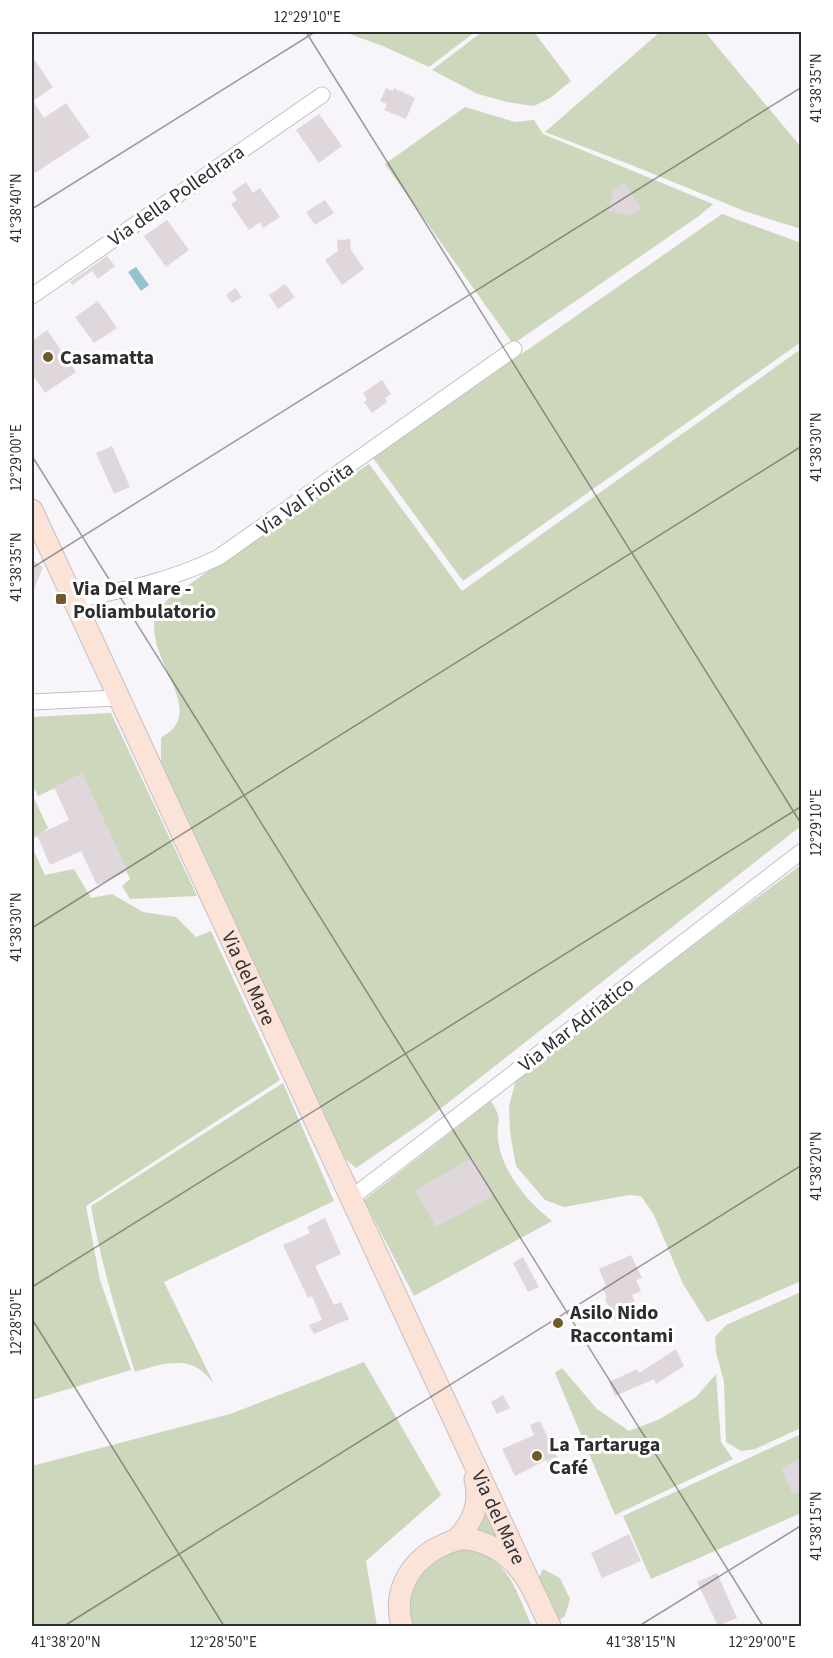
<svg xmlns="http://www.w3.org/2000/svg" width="833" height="1658" font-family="'Source Sans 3',sans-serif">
	<rect width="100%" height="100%" fill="#f7f4fa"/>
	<!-- green -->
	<path fill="#ccd7bb" d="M344,32H475L429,67L383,46Z
		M482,32H534L571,81L550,98L534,106L507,102L478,94L432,70Z
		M660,32H705L801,147V229L747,212L629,164L545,132Z
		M465,107L515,122L534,120L543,134L713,204L699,216L513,344L385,164Z
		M722,214L801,243V342L463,581L373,458Z
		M801,349V826L426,1120L356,1168L343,1157L161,765V738C165,735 172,731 175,726C195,698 144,653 156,615C158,610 163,605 167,600L256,538L369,464L462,591Z
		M111,713L197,896L130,899L122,886L130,879L82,775L38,796L32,784V717Z
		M32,794L48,828L32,840Z
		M32,847L45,875L74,869L91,898L112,894L143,912L176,917L196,937L211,931L280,1080L86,1206L100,1280L131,1370L32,1400Z
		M801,865V1281L707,1322L683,1284L654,1215L641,1196L629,1195L564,1207L545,1200L516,1166L510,1132L509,1106L517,1076Z
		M283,1083L334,1201L164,1282L213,1382C209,1378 204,1372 199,1369C181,1357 154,1366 135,1372C117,1317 101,1263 91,1206Z
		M491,1101C504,1122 496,1119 498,1140C502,1172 528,1202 552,1221L414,1296L364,1200Z
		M801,1292V1428L755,1449L741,1451L726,1442L724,1382L716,1352L715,1337L726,1325Z
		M364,1362L441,1495L366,1561L377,1626H32V1466L230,1414Z
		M562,1368L597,1409L629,1431L660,1419L696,1397L716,1374L721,1442L733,1459L615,1515L555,1373Z
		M801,1434V1513L651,1579L623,1516Z
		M484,1504L508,1552L470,1527Z
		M465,1549C510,1558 515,1590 532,1626H411L407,1612L414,1576L449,1551Z
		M543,1569L560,1578L570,1599L565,1616L561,1619L553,1618L538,1579Z"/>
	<!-- water -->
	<path fill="#95c2cd" d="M136,267L149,285L141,291L128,272Z"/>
	<!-- building -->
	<path fill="#dfd7db" d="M32,56L53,87L33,101L44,118L66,103L90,137L35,173L32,167Z
		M386,88L393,91L394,88L415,98L406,119L384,110L387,104L380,101Z
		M319,114L342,146L319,163L296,130Z
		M246,182L253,193L260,188L280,217L263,228L260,222L249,230L231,204L237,200L232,192Z
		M624,183L642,209L631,216L608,211L613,190Z
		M325,200L334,213L315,225L306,212Z
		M167,220L189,250L166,267L144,236Z
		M350,239L351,250L364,269L342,285L325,260L338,251L337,240Z
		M107,256L115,266L98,279L92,271L72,285L70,282Z
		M285,284L295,297L278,309L269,295Z
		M235,288L242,297L232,303L226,295Z
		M98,301L117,328L94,343L75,317Z
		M47,330L76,372L45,393L32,374V341Z
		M382,380L391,394L385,398L387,402L372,413L364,402L367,400L363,393Z
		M112,446L130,487L114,494L96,453Z
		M32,560L43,567L32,594Z
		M82,773L128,871L97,885L81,851L50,865L37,835L69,820L54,787Z
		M472,1158L493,1196L436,1227L415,1190Z
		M325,1218L341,1254L315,1266L334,1305L341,1302L349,1319L314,1334L309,1325L322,1320L312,1296L308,1298L283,1245L310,1233L307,1227Z
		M631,1255L642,1278L636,1280L641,1291L632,1295L638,1310L615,1320L605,1299L607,1298L602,1287L606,1286L599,1269Z
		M523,1257L539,1287L528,1292L513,1263Z
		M676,1349L684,1366L656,1384L654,1379L615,1396L609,1382L637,1369L639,1373Z
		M503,1395L510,1408L497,1414L491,1402Z
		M540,1421L563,1469L553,1474L546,1460L515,1476L502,1449L534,1435L530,1425Z
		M801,1458V1491L793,1495L781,1468Z
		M629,1534L641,1561L602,1578L591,1553Z
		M717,1573L737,1618L718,1626L697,1582Z"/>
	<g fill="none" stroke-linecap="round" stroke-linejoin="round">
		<!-- street casing -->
		<g stroke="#c2bfc5" stroke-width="17">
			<path id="street" d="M32,296L322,95
				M73,601C123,590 173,580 219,557L514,349
				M32,702L117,698
				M351,1198L802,851"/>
		</g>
		<!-- secondary casing -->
		<g stroke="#c2bfc5" stroke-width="23">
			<g id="secondary">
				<path id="s1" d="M32,510L531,1586"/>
				<path d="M456,1540C473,1522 481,1504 475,1479"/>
				<path d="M402,1626C393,1594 407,1566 435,1549C443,1545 452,1540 461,1539C478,1538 498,1548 511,1560C530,1577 539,1604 550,1626"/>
			</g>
		</g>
		<!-- street -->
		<use href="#street" stroke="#fff" stroke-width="15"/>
		<!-- secondary -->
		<use href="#secondary" stroke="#fbe3d7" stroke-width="21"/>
	</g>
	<!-- ticks -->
	<path fill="none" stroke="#2e2d2f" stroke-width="1.5" stroke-opacity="0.45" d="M306,32L802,825M32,209L315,32M32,456L763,1626M32,568L802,87M32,928L802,446M32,1287L802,806M32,1319L224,1626M64,1626L802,1165M639,1626L802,1525"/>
	<!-- markers -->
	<g fill="#715a2a" stroke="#fff" stroke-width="2">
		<circle cx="48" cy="357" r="6"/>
		<rect x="55" y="593" width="12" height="12" rx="3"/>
		<circle cx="558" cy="1323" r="6"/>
		<circle cx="537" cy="1456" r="6"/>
	</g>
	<g text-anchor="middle" stroke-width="6" stroke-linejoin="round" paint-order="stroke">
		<!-- street labels -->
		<g font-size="20" fill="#2e2d2f" stroke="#fff">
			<text transform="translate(176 195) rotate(-35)" y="7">Via della Polledrara</text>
			<text transform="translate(305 498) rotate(-35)" y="7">Via Val Fiorita</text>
			<text dy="7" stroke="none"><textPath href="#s1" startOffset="516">Via del Mare</textPath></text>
			<text transform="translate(576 1024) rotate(-38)" y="7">Via Mar Adriatico</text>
			<text dy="7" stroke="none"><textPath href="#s1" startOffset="1110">Via del Mare</textPath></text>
		</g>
		<!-- poi labels -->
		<g font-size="20" font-weight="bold" fill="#2e2d2f" stroke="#fff" text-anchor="start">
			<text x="60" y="364">Casamatta</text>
			<text x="73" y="595">Via Del Mare -<tspan x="73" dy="23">Poliambulatorio</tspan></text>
			<text x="570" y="1319">Asilo Nido<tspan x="570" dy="23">Raccontami</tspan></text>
			<text x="549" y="1451">La Tartaruga<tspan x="549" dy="23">Café</tspan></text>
		</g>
	</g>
	<!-- border -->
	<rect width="833" height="1658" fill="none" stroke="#ffffff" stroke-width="66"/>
	<rect x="33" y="33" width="767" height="1592" fill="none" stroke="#2e2d2f" stroke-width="2"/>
	<g font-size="15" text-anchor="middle" fill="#2e2d2f">
		<text x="307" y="22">12°29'10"E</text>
		<text transform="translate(816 88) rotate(-90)" y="5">41°38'35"N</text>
		<text transform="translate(16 208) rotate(-90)" y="5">41°38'40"N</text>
		<text transform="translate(816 447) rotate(-90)" y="5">41°38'30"N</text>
		<text transform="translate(16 458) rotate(-90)" y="5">12°29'00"E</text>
		<text transform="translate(16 567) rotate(-90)" y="5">41°38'35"N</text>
		<text transform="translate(816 823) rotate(-90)" y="5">12°29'10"E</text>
		<text transform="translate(16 927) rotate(-90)" y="5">41°38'30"N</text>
		<text transform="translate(816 1166) rotate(-90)" y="5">41°38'20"N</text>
		<text transform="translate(16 1322) rotate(-90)" y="5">12°28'50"E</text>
		<text transform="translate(816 1526) rotate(-90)" y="5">41°38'15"N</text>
		<text x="66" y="1647">41°38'20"N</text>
		<text x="223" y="1647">12°28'50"E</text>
		<text x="641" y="1647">41°38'15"N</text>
		<text x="762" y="1647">12°29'00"E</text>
	</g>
</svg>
